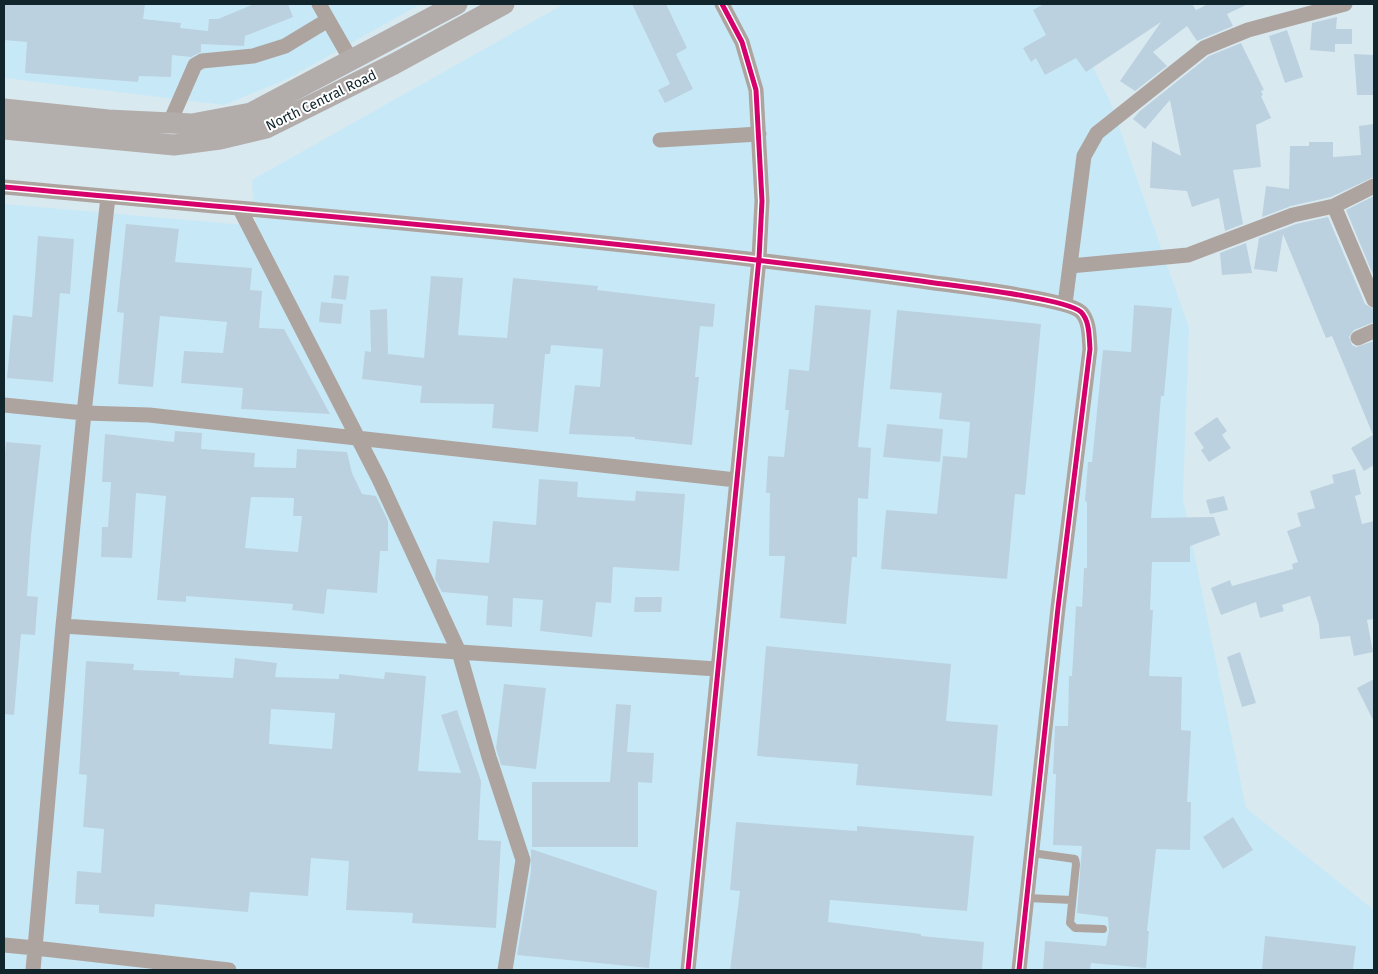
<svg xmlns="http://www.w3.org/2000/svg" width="1378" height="974" font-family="'Fira Sans',sans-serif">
	<rect width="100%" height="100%" fill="#d9e9f0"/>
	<!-- built -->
	<path fill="#c7e9f7" d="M4,4H421L287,79L224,105L4,78Z
		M564,4H1061L1110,101L1189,328L1183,499L1246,808L1374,910V970H4V204L256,226L252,180Z"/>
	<!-- building -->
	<path fill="#bcd1df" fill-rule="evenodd" d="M4,4H145L143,19L181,23L180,28L208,31L209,19H218L254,4H288L293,17L245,36L244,46L201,44V52L191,57L172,55L171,77L139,76L138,82L25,73L27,42L4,40Z
		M632,4H666L687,48L676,54L693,89L665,103L658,90L670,84Z
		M1044,4H1192L1196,10L1208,4H1248L1227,14L1233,26L1197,41L1187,26L1153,52L1167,66L1135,91L1120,81L1161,22L1086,72L1076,58L1045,75L1036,58L1031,62L1023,48L1046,35L1033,10Z
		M1337,17L1336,29H1352V44H1335V52L1310,50L1312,23Z
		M1287,30L1303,77L1285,83L1269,36Z
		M1241,43L1264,90L1261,91L1263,95L1261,96L1271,118L1256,125L1261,167L1233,170L1243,224L1225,231L1219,198L1192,207L1187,191L1150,188L1152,141L1181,156L1170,100L1145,129L1133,119L1140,111L1209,56Z
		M1354,54L1374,55V95H1357Z
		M1374,124V177L1331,197L1291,206L1262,217L1266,186L1289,189L1290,146H1309V142H1333V157L1361,155L1359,126Z
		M1374,196V277L1346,210Z
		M1328,217L1365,304L1374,309V322L1354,330L1349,337L1352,345L1356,347L1374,341V465L1364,471L1351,448L1373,435L1332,336L1326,338L1283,234L1277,272L1254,269L1259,238L1296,224Z
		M126,224L179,229L175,262L252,268L250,290L262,291L259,328L284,329L330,414L241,409L243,388L181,383L184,351L223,353L227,322L160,316L153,387L118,384L124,313L117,312Z
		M38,236L74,239L70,294L60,293L53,382L7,378L13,315L32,317Z
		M1246,243L1252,273L1222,275L1220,253Z
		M334,275L349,276L346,300L331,298Z
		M431,276L463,278L458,335L507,338L513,278L598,286L597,290L715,304L713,327L700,326L695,377H699L692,445L635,439V437L569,434L575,385L600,387L603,349L551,345L550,354H545L538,432L492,428L494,404L420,403L422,386L362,379L365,351L371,352L370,310L387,309L388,354L424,358Z
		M321,302L343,304L341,324L319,322Z
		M815,305L871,310L858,447L871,448L868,499L858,498L857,557H852L846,624L780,618L785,556H769L770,493H766L768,456L784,457L789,410H785L789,369L809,371Z
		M1134,305L1172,308L1164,396H1161L1151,518L1214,517L1220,535L1190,546V562H1152L1150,610H1153L1149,676L1182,677L1181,730L1191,731L1187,802H1191L1190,850L1156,849L1147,931H1149L1146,968L1091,963L1090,970H1043L1045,941L1106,946L1109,930L1108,917L1077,913L1082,846L1053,845L1056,774H1053L1055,726H1068L1069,676H1072L1076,606L1082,607L1084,568H1087V502L1085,501L1088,462H1092L1103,350L1131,352Z
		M897,310L1041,324L1025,495L1015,494L1007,579L881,569L886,510L937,514L943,456L967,458L970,422L939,419L942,393L890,389Z
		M1217,417L1227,431L1222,435L1231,448L1209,462L1201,450L1204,448L1194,433Z
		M887,424L943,429L940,462L883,457Z
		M175,431L202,433L201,449L255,453L254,467L296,468L297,449L347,452L352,473L362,494L376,496L388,521V551H380L377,593L327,589L324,614L292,610L293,604L186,596V602L157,600L166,496L136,493L132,558L101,557L102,527H108L111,482H102L105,434L174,442ZM251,497L294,498L293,516H302L298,552L245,548Z
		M6,442L41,445L31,536L27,596L38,597L35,635L21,634L14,715L4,714V467Z
		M1355,469L1361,494L1355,496L1362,524L1374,521V619L1367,620L1373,652L1354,656L1350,636L1320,639L1319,625L1310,596L1282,605L1284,611L1260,618L1256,602L1221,615L1211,588L1230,580L1232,586L1293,569L1292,564L1298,562L1287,531L1301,526L1297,513L1315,508L1310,491L1334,483L1332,475Z
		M539,479L578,482L577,497L635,501L636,491L685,494L679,571L613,567L611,603L596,602L592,637L540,631L543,600L513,598L512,627L486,625L488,596L442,592L435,579L437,559L489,563L493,521L536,525Z
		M1224,496L1228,510L1210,514L1206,500Z
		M635,597H662L661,612H634Z
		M766,646L951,664L946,721L998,725L992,796L856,785L858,764L757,756Z
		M1240,652L1256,703L1242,707L1227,657Z
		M235,658L277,663L275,677L339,679V674L384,679L385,672L426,676L418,771L461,773L441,715L457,710L481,781L478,840L501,841L496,928L412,923L413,913L346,910L349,861L311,858L308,896L250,892L248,912L155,904L154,917L99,913V905L75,904L77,871L101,873L104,829L83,827L87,775L79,774L86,661L134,664L133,670L180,672L179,675L233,678ZM271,709L335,713L332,749L269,744Z
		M1374,679V722L1357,688Z
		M504,684L546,688L536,769L501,765L496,748Z
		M616,704L631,705L627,752L654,753L652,783L638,782V847H532V782H610Z
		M1233,817L1253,850L1223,869L1203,837Z
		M736,822L857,831V826L974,836L967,911L830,900L828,922L921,934V936L984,942L982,970H730L740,891L730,890Z
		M531,849L657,891L649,968L517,955L531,871Z
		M1265,936L1356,946L1353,970H1262Z"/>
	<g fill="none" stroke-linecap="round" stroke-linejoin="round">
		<!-- lane -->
		<path stroke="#aea49f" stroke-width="8" d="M1032,853L1075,859L1076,864L1070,923L1075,928L1103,929
			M1027,898L1072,900"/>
		<!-- street -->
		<path stroke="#aea49f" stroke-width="15" d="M319,4L351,60
			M170,122L195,65L202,61L253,56L285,46L328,20
			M660,140L759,134
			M4,187C310,215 616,239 921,281C946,285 1067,298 1081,312C1090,321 1089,338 1090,349L1058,608L1019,970
			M108,197L84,413L149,415L736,480
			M1334,206L1374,300
			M240,209L379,479L459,652L489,757L523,860L505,970
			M1070,266L1188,255L1293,215L1334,206L1374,186
			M1065,304L1084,156L1097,133L1204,48L1248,30L1345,4
			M1358,338L1374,331
			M4,405L84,413L63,626L717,669
			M63,626L35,948L229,970
			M4,945L35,948L33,970
			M688,970L759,259L762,201L756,90L742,42L722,4"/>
		<!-- secondary -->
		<path stroke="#b2adab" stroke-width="21" d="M4,109L108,120L192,124L251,113L457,4
			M4,129L174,145L220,139L266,128L394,64L504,4"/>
		<!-- cycleway casing -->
		<g stroke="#fff" stroke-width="8">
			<path id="cycleway" d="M4,187C310,215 616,239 921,281C946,285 1067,298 1081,312C1090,321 1089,338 1090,349L1058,608L1019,970
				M688,970L759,259L762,201L756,90L742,42L722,4"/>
		</g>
		<!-- cycleway -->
		<use href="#cycleway" stroke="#d6006c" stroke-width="5"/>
	</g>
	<g text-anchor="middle" stroke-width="4" stroke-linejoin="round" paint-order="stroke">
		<!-- street labels -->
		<g font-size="14" fill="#10252c" stroke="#fff">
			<text transform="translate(321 100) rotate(-26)" y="5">North Central Road</text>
		</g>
	</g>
	<!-- border -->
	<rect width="1378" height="974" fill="none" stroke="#10252c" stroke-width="10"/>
</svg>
